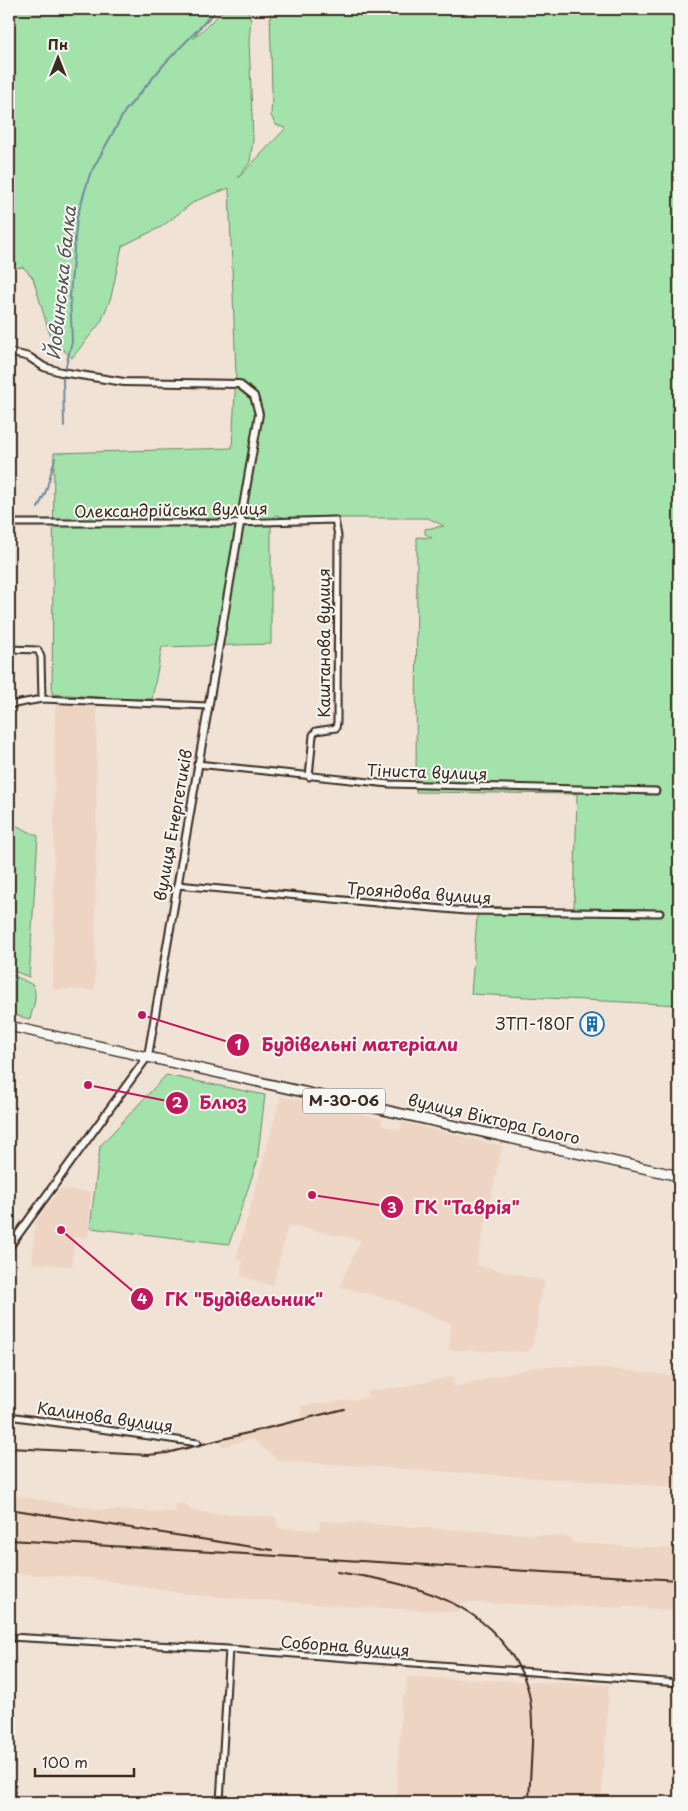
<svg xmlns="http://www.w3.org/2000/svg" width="688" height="1811" font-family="'Playpen Sans',sans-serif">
	<rect width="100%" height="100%" fill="#f1e2d6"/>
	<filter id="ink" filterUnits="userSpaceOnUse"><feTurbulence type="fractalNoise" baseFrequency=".02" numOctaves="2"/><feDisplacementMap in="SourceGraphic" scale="10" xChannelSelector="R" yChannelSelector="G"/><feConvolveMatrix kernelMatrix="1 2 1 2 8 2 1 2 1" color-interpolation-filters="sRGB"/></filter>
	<g filter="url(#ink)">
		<!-- built -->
		<path fill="#edd4c3" d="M55,704H97L95,990L53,989Z
			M281,1096L382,1119L381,1125L400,1130L402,1122L502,1146L476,1265L545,1281L537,1310L539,1318L532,1346L527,1352L449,1350L451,1324L390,1299L341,1287L343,1278L361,1240L288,1225L273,1286L241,1276L243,1261L236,1259Z
			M60,1189L91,1192L88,1238L74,1237L72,1266L32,1263L35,1223Z
			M580,1366L679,1376V1487L283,1461L278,1460L252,1438L222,1447L219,1439L302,1418L301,1406L367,1398V1391L404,1387L453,1376L454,1387L535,1367Z
			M9,1495L103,1510L175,1512L176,1505L184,1503L190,1509L207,1513L275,1517L279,1528L319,1530L320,1521L569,1537L573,1543L679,1549V1611L624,1606V1608L463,1602L459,1612L328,1605L185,1594L91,1578L9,1573Z
			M407,1677L609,1685L601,1802H396L402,1700L406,1693Z"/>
		<!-- green -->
		<path fill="#a3e2aa" stroke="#6f8664" d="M9,9H213L193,39L225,9H247L251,20L249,40L253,140L250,162L238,178L286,128L276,125L271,116L272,94L270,9H679V1005L471,994L478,906L574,909L577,794L416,792L417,537L432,538L425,534V529L444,526L428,518H287L275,515L271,527V644L162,647L152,699H129L52,694L54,453L232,448L236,374L229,188L195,201L161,227L122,246L111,297L101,322L72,358L51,339L33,278L23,267L9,269Z
			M9,822L38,836L29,977L9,969Z
			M9,973L33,985C38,997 33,1007 30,1019L9,1014Z
			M166,1075L265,1095L257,1162L229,1244L90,1228L100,1146Z"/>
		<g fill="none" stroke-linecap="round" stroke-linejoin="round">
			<!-- stream -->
			<path stroke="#73899e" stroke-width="2" d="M64,426L63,378L72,341L70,294L77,217L90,174L125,111L166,62L218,9
				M38,508L46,491L55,458"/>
			<!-- minor casing -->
			<g stroke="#3b2a1e" stroke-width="9">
				<path id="minor" d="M9,523H232L335,520L338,536L337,722L336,728L316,731L313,735L309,777
					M9,649L38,650L41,657L42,699
					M9,705L42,699L208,706
					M197,764L389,784L656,791
					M177,885L466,911L660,913
					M9,1416L198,1443
					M9,1637L229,1649L679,1683
					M220,1802L229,1649"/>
			</g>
			<!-- tertiary casing -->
			<g stroke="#3b2a1e" stroke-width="10">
				<path id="tertiary" d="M9,352L29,357L44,367L61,372L124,382L239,384L254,396L259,414L148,1056L9,1247"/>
			</g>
			<!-- primary casing -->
			<g stroke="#3b2a1e" stroke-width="12">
				<path id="primary" d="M9,1026L679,1176"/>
			</g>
			<!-- minor -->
			<use href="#minor" stroke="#f6f6f2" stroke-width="5"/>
			<!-- tertiary -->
			<use href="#tertiary" stroke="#f6f6f2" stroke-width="6"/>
			<!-- primary -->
			<use href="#primary" stroke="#f6f6f2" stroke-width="9"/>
			<!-- rail -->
			<path stroke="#3b2a1e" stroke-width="2" d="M9,1448L148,1455L167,1453L344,1409
				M9,1509L272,1550
				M9,1540L679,1580
				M337,1572C403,1582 475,1596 513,1657C521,1671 528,1683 530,1699C535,1733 530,1768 529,1802"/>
		</g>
	</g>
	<!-- icons -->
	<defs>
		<g id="building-ring" transform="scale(1.25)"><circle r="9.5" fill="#f6f6f2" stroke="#1f6fb2" stroke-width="1.5"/><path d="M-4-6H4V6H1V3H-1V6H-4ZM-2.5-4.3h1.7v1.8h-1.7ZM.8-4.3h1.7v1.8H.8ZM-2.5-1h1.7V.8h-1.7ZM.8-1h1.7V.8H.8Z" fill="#1f6fb2"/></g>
	</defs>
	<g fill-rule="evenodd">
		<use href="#building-ring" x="592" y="1024"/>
	</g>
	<g text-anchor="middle" stroke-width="4" stroke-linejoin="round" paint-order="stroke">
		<!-- shield labels -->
		<rect fill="#f6f6f2" stroke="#73675e" stroke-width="1" x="303" y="1088.5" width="82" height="25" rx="4"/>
		<g font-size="15" font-weight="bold" fill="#3b2a1e">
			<text x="344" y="1106">М-30-06</text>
		</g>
		<!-- street labels -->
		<g font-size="16" fill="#3b2a1e" stroke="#f6f6f2">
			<text transform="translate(171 510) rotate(-1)" y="6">Олександрійська вулиця</text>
			<text transform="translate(324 643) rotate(-90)" y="6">Каштанова вулиця</text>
			<text transform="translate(427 772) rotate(2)" y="6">Тіниста вулиця</text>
			<text transform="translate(173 825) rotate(-80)" y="6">вулиця Енергетиків</text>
			<text transform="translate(419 893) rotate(4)" y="6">Трояндова вулиця</text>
			<text transform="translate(494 1119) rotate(13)" y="6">вулиця Віктора Голого</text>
			<text transform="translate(105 1417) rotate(8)" y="6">Калинова вулиця</text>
			<text transform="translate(345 1646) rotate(4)" y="6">Соборна вулиця</text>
		</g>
		<!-- poi labels -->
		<g font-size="16" fill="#3b2a1e" stroke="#f6f6f2" text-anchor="end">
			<text x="574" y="1030">ЗТП-180Г</text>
		</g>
		<!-- water labels -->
		<g font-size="18" font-style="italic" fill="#525253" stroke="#f6f6f2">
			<text transform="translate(62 283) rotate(-84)" y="6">Йовинська балка</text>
		</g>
	</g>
	<!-- callouts -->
	<path fill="none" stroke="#c2185b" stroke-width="2" d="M142 1015L238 1045M88 1085L177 1103M312 1195L392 1207M61 1230L142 1299"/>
	<g fill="#c2185b" stroke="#f6f6f2" stroke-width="2">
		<circle cx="142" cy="1015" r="5"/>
		<circle cx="88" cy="1085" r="5"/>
		<circle cx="312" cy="1195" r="5"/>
		<circle cx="61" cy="1230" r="5"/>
		<circle cx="238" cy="1045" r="12"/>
		<circle cx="177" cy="1103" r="12"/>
		<circle cx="392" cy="1207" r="12"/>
		<circle cx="142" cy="1299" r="12"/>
	</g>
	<g font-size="15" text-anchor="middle" font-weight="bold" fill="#fff">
		<text x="238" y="1050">1</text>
		<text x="177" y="1108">2</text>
		<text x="392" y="1213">3</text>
		<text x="142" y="1304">4</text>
	</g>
	<g font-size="18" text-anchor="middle" font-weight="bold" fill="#c2185b" stroke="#f6f6f2" stroke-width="4" stroke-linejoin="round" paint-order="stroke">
		<text x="360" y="1051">Будівельні матеріали</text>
		<text x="223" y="1109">Блюз</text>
		<text x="467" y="1214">ГК "Таврія"</text>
		<text x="244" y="1306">ГК "Будівельник"</text>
	</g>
	<!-- margin -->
	<rect width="688" height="1811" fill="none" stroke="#f6f6f2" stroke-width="30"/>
	<rect x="15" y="15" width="658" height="1781" fill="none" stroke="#3b2a1e" stroke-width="2" filter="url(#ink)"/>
	<!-- north arrow -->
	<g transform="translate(58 58)" stroke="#f6f6f2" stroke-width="4" paint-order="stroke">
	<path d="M0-4L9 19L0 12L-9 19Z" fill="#3b2a1e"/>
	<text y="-8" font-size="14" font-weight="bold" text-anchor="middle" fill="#3b2a1e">Пн</text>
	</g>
	<!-- scale -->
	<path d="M35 1768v8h99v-8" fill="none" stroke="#3b2a1e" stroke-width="2.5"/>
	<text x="42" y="1768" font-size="15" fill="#3b2a1e" stroke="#f6f6f2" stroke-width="4" paint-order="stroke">100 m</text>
</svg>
